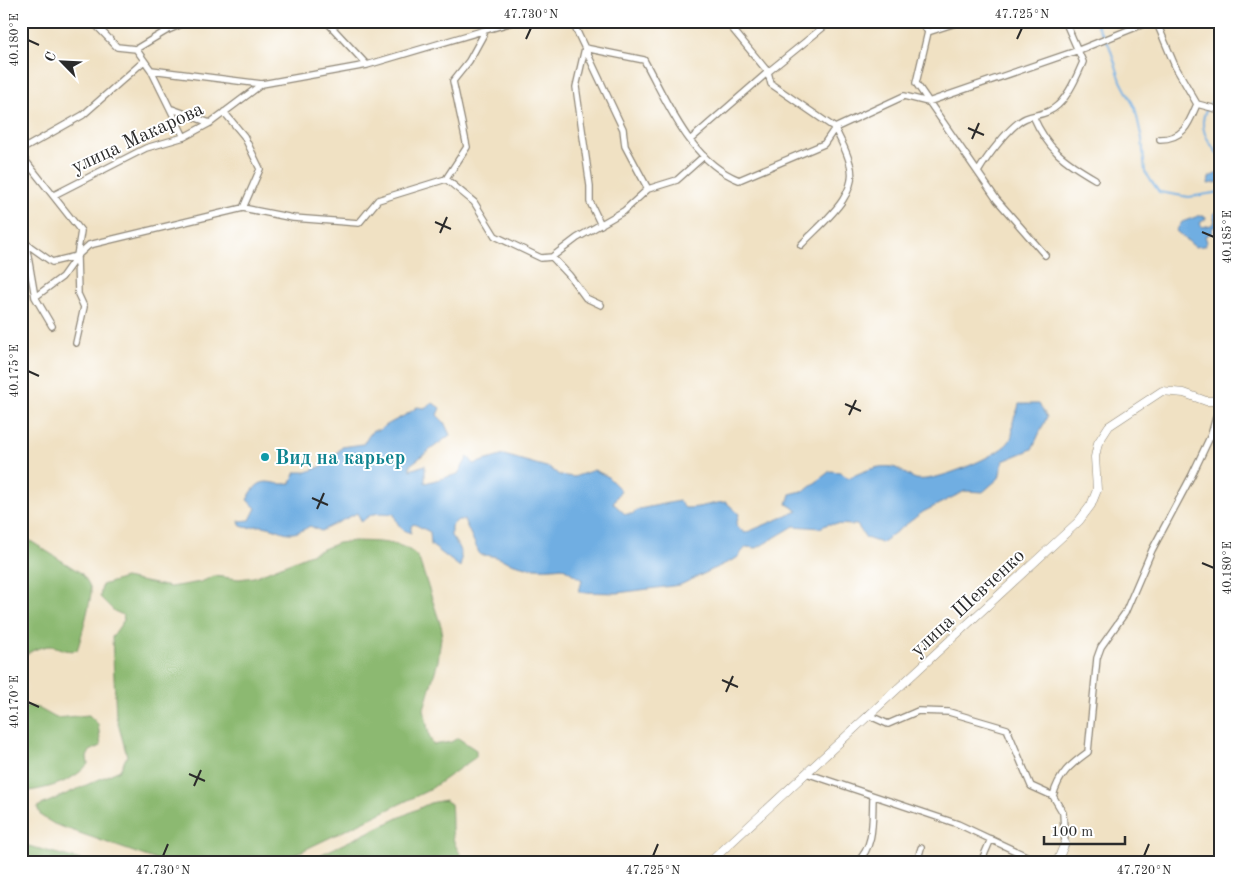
<svg xmlns="http://www.w3.org/2000/svg" width="1241" height="883" font-family="'Old Standard TT',serif">
	<rect width="100%" height="100%" fill="#fff"/>
	<filter id="ink" filterUnits="userSpaceOnUse"><feTurbulence type="fractalNoise" baseFrequency=".02" numOctaves="2"/><feDisplacementMap in="SourceGraphic" scale="10" xChannelSelector="R" yChannelSelector="G"/><feConvolveMatrix kernelMatrix="1 2 1 2 8 2 1 2 1" color-interpolation-filters="sRGB"/></filter>
	<filter id="wash" filterUnits="userSpaceOnUse"><feTurbulence type="fractalNoise" baseFrequency=".0096" numOctaves="4" result="noise"/><feDisplacementMap in="SourceGraphic" scale="20" xChannelSelector="R" yChannelSelector="G"/><feGaussianBlur stdDeviation="1.12" result="paint"/><feColorMatrix in="noise" values="0 0 0 0 0 0 0 0 0 0 0 0 0 0 0 0 0 1.4 0 .05"/><feComposite in="paint" operator="in"/></filter>
	<g filter="url(#wash)">
		<rect width="100%" height="100%" fill="#f0e1c3"/>
		<!-- forest -->
		<path fill="#8cb971" stroke="#5c724e" d="M21,535L81,573C85,578 90,584 91,591C92,596 80,643 77,650C66,653 59,646 49,646C38,647 30,652 21,657Z
			M354,541C375,542 406,540 419,559L442,629L438,661L424,709L429,735L433,745L451,742L458,738L476,750V757L429,790L279,862H162L54,824L41,816L37,807L120,770L127,756L116,716L112,637L124,620L123,615L114,611L100,597L102,585L125,578L170,587L201,582L214,576L239,579L254,577L338,543Z
			M27,706L38,708L56,718L89,715L98,724L101,746L90,751L87,757L88,764C72,783 46,789 22,792L21,707Z
			M445,800L451,804C454,833 447,837 466,862H305L430,803Z
			M21,844L88,862H21Z"/>
		<!-- water -->
		<path fill="#70aee2" stroke="#4e6c86" d="M1220,172V182L1208,184L1209,177Z
			M1220,207V224L1212,228V233L1205,236L1207,242L1204,246L1195,247L1176,231L1182,222L1201,215L1207,218L1200,223L1202,227L1211,225L1215,222L1213,215Z
			M433,403L440,408L437,415L444,422L450,435L410,465V470L425,465V483L458,474L468,457L474,464L504,455L550,468L559,475L574,477L594,470L607,476L621,490L613,503L625,514H632L639,509L679,501L685,508C702,508 710,503 726,502L739,514L736,526L745,533L798,511L787,504L790,494L806,490L830,471L840,472L848,478C863,472 879,463 896,468C903,471 909,477 916,479C934,483 996,457 1008,443C1014,436 1012,430 1013,422C1014,416 1018,411 1019,404H1039L1047,417L1032,449L1003,461L999,478L983,492L965,491L923,512L881,543L866,538L857,525L828,524L820,528L794,526L757,548L746,547L737,558L680,585L617,593L579,592L582,580L562,567C548,569 532,569 518,565C502,561 499,555 480,555L464,520H458L451,526V536C458,544 464,556 460,567L431,545L430,532L414,524L411,526V533C400,530 397,524 394,514C381,513 372,511 362,522L357,513L321,531L310,526C286,541 284,528 261,526C253,525 251,530 241,526L239,521L250,520L256,508L247,500C262,470 271,488 291,483L296,472H307L327,464L342,447L363,444L373,430H379C393,420 405,417 417,407L424,408Z"/>
		<g fill="none" stroke-linecap="round" stroke-linejoin="round">
			<!-- stream -->
			<path stroke="#70aee2" stroke-width="2" d="M1094,21L1109,45L1121,81L1135,108L1142,139L1145,172L1159,192L1189,197L1220,192
				M1210,103L1220,100
				M1206,110C1197,129 1209,142 1220,157"/>
		</g>
	</g>
	<g filter="url(#ink)">
		<g fill="none" stroke-linecap="round" stroke-linejoin="round">
			<!-- minor casing -->
			<g stroke="#8e8677" stroke-width="8">
				<path id="minor" d="M92,21L117,47L136,49L151,70L262,84
					M326,21L367,65
					M572,21L623,129L625,146L648,189
					M726,21L768,72L771,84L835,128
					M921,21L928,32L916,83L997,200L1045,255
					M1156,21L1175,66L1197,104
					M928,32L962,21
					M136,49L166,31L188,21
					M151,70L184,137
					M1197,104L1220,110
					M172,109L210,123
					M224,112L244,136L260,169L243,208
					M1033,116C1048,150 1064,161 1095,179
					M835,128L904,96L928,102L1079,50L1151,21
					M1160,139C1184,139 1189,123 1197,104
					M690,140L768,72L831,21
					M21,150L83,115L144,61
					M21,155L81,231L77,256L78,294L84,307L76,343
					M978,172C986,158 1011,124 1026,118C1037,114 1049,114 1058,105C1069,95 1077,76 1083,62L1065,21
					M446,179L467,147L453,81L469,61L486,30
					M54,195L146,148L184,137L210,123L262,84L367,65L516,21
					M601,225L590,202V186L576,87L585,48L644,60C668,103 690,161 739,180L824,144L835,128
					M21,240L52,262L77,256
					M26,245L35,297L52,326
					M801,245C820,224 860,196 850,164C847,151 840,140 835,128
					M552,257L569,275L586,298L601,305
					M35,297L62,277L77,256L89,245L243,208L293,218L359,223L378,200L446,179L474,202L495,236L541,258L552,257L577,238L624,211L648,189L677,180L704,156
					M868,715L888,724L918,711L949,712L1007,729L1031,786L1053,796L1063,813L1065,843
					M806,773L958,824L1039,862
					M1053,796C1059,774 1070,765 1088,752L1097,658L1101,647L1125,613L1152,550L1192,475L1211,435L1220,403
					M921,848L919,855L923,862
					M857,862C875,846 872,820 873,798
					M981,862L991,839"/>
			</g>
			<!-- tertiary casing -->
			<g stroke="#8e8677" stroke-width="9">
				<path id="tertiary" d="M710,862L1079,521L1091,505L1097,490L1095,457L1098,443L1109,426L1162,391L1184,393L1206,401H1220
					M1057,862L1065,843"/>
			</g>
			<!-- minor -->
			<use href="#minor" stroke="#fff" stroke-width="5.5"/>
			<!-- tertiary -->
			<use href="#tertiary" stroke="#fff" stroke-width="8"/>
		</g>
	</g>
	<!-- ticks -->
	<path fill="none" stroke="#2b2b2b" stroke-width="2" d="M526,39L531,28M1017,39L1022,28M28,40L39,45M968,128L984,135M972,139L979,123M435,222L451,229M1202,232L1214,237M440,233L447,217M28,371L39,376M845,404L861,411M849,415L856,400M312,498L328,505M317,509L324,493M1202,563L1214,568M722,680L738,687M726,692L733,676M28,702L39,707M189,774L205,781M194,786L201,770M163,856L168,844M653,856L658,844M1144,856L1149,844"/>
	<!-- markers -->
	<circle fill="#0f9aa8" stroke="#fff" stroke-width="2" cx="265" cy="457" r="5"/>
	<g text-anchor="middle" stroke-width="4" stroke-linejoin="round" paint-order="stroke">
		<!-- street labels -->
		<g font-size="20" fill="#2b2b2b" stroke="#fff">
			<text transform="translate(137 137) rotate(-25)" y="7">улица Макарова</text>
			<text transform="translate(967 602) rotate(-43)" y="7">улица Шевченко</text>
		</g>
		<!-- culture labels -->
		<g font-size="20" font-weight="bold" fill="#0d838f" stroke="#fff" text-anchor="start">
			<text x="275" y="464">Вид на карьер</text>
		</g>
	</g>
	<!-- margin -->
	<rect width="1241" height="883" fill="none" stroke="#fff" stroke-width="55"/>
	<!-- north arrow -->
	<g transform="translate(62 62) rotate(294)" stroke="#ffffff" stroke-width="4" paint-order="stroke">
	<path d="M0-4L9 19L0 12L-9 19Z" fill="#2b2b2b"/>
	<text y="-8" font-size="14" font-weight="bold" text-anchor="middle" fill="#2b2b2b">С</text>
	</g>
	<!-- scale -->
	<path d="M1044 836v8h81v-8" fill="none" stroke="#2b2b2b" stroke-width="2.5"/>
	<text x="1051" y="836" font-size="15" fill="#2b2b2b" stroke="#ffffff" stroke-width="4" paint-order="stroke">100 m</text>
	<rect x="28" y="28" width="1186" height="828" fill="none" stroke="#2b2b2b" stroke-width="2"/>
	<g font-size="12" text-anchor="middle" fill="#2b2b2b">
		<text x="531" y="18">47.730°N</text>
		<text x="1022" y="18">47.725°N</text>
		<text transform="translate(14 40) rotate(-90)" y="4">40.180°E</text>
		<text transform="translate(1227 237) rotate(-90)" y="4">40.185°E</text>
		<text transform="translate(14 371) rotate(-90)" y="4">40.175°E</text>
		<text transform="translate(1227 568) rotate(-90)" y="4">40.180°E</text>
		<text transform="translate(14 702) rotate(-90)" y="4">40.170°E</text>
		<text x="163" y="874">47.730°N</text>
		<text x="653" y="874">47.725°N</text>
		<text x="1144" y="874">47.720°N</text>
	</g>
</svg>
